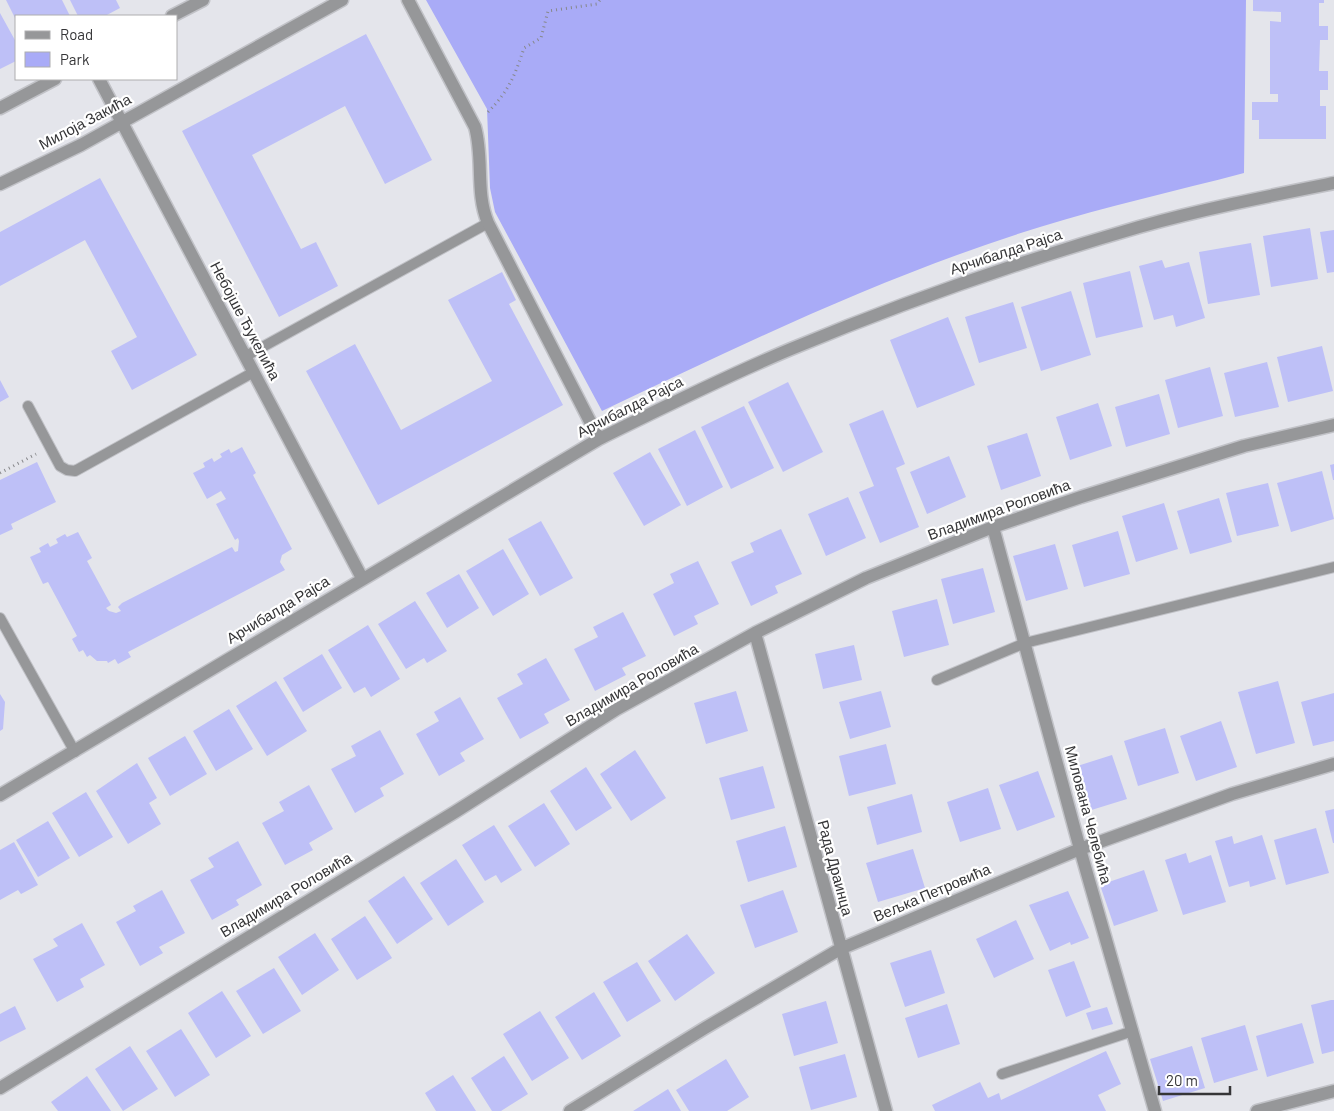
<svg xmlns="http://www.w3.org/2000/svg" width="1334" height="1111" font-family="Barlow,sans-serif">
	<rect width="100%" height="100%" fill="#e4e5eb"/>
	<!-- green -->
	<path fill="#a9abf7" d="M426,0H1246L1244,173C1176,191 1107,206 1040,227C888,274 745,343 602,411L495,212L490,188L487,109Z"/>
	<!-- building -->
	<path fill="#bec0f7" d="M6,0H62L70,16H16V20Z
		M70,0H116L120,8L105,16H78Z
		M1253,0H1324V3H1319V26H1328V40H1320L1319,71H1328V90H1320V106H1326V139H1259V120H1252V102H1278V94H1270V21L1281,22V12L1253,11Z
		M0,13L16,42V61L0,69Z
		M366,34L432,160L385,184L345,106L252,155L301,249L316,242L338,286L279,317L182,131Z
		M100,178L197,355L132,390L111,351L137,337L85,240L0,286V232Z
		M1310,228L1318,279L1271,287L1263,236Z
		M1334,230V272L1327,273L1320,232Z
		M1251,243L1260,295L1208,304L1199,252Z
		M1162,260L1165,268L1189,262L1205,318L1176,327L1173,315L1154,320L1139,266Z
		M1130,271L1143,327L1096,338L1083,283Z
		M502,272L516,300L509,304L563,405L378,505L306,371L355,344L401,430L492,381L448,300Z
		M1071,291L1091,355L1041,371L1021,307Z
		M1013,302L1027,348L979,363L965,317Z
		M948,317L975,385L917,408L890,340Z
		M1322,346L1333,391L1288,402L1277,357Z
		M1267,362L1279,407L1235,417L1224,373Z
		M1210,367L1223,416L1178,428L1165,380Z
		M0,380L9,397L0,402Z
		M788,382L823,452L783,472L748,402Z
		M1159,394L1170,434L1126,447L1115,407Z
		M1098,403L1112,446L1070,460L1056,417Z
		M744,406L774,468L731,489L701,427Z
		M883,410L905,464L896,468L919,527L880,543L859,492L874,486L849,424Z
		M695,430L723,487L687,506L658,449Z
		M1027,433L1041,476L1001,490L987,446Z
		M242,447L256,473L253,475L292,549L282,555L280,562L285,570L128,652L131,657L118,664L115,659L108,663L107,661H97L90,655L87,657L83,650L79,652L72,639L77,636L48,582L43,584L30,557L41,552L39,548L48,543L50,547L58,543L56,539L65,534L67,537L78,532L92,558L87,561L111,605L106,608L109,611L116,613L121,611L118,607L122,603L232,547L235,552L238,551L239,541L238,538L235,540L216,504L226,499L221,491L207,499L193,473L205,467L203,463L212,458L214,462L222,457L220,454L229,449L231,453Z
		M650,452L681,505L644,526L613,473Z
		M949,456L966,497L927,514L910,472Z
		M37,462L56,502L11,524L13,529L0,535V480Z
		M1334,464V480H1333L1330,465Z
		M1322,471L1334,519L1291,532L1277,483Z
		M1268,483L1279,526L1237,536L1226,493Z
		M848,497L866,538L826,556L808,514Z
		M1219,498L1232,542L1190,554L1177,511Z
		M1164,503L1178,549L1136,562L1122,516Z
		M541,521L573,578L540,596L508,539Z
		M781,529L802,574L775,586L778,593L751,606L731,562L754,552L750,543Z
		M1118,531L1130,574L1084,587L1072,545Z
		M1055,544L1068,589L1026,601L1013,556Z
		M503,549L529,594L493,616L466,571Z
		M698,561L719,604L694,616L698,624L674,636L653,594L674,583L670,574Z
		M983,568L995,612L953,624L941,579Z
		M459,574L479,608L447,628L426,593Z
		M937,599L949,645L904,657L892,611Z
		M415,601L447,651L427,663L424,658L406,669L378,624Z
		M623,612L646,656L622,668L626,675L595,691L574,649L598,637L593,627Z
		M368,625L400,679L371,697L365,687L354,693L328,650Z
		M854,645L862,680L823,689L815,654Z
		M322,654L342,688L303,712L283,678Z
		M546,658L570,700L544,714L549,723L520,739L497,698L523,684L517,674Z
		M276,681L307,731L267,756L236,706Z
		M1278,681L1295,743L1256,754L1238,692Z
		M736,691L748,731L706,744L694,703Z
		M881,691L891,727L850,739L839,702Z
		M1334,693V741L1313,746L1301,702Z
		M0,694L5,702L3,729L0,731Z
		M460,697L484,739L460,753L465,761L439,776L416,734L439,721L434,712Z
		M229,709L253,749L216,771L193,731Z
		M1221,721L1237,767L1196,781L1180,736Z
		M1165,728L1179,773L1138,786L1124,741Z
		M380,730L404,774L380,788L384,796L355,813L331,769L356,756L351,746Z
		M185,736L207,774L170,796L148,758Z
		M886,744L896,784L849,796L839,756Z
		M635,750L666,798L631,821L600,774Z
		M1112,755L1127,799L1085,812L1071,768Z
		M137,763L157,798L149,803L161,824L128,844L96,791Z
		M763,766L775,808L731,820L719,778Z
		M586,767L612,808L576,831L550,791Z
		M1038,771L1055,817L1017,831L999,785Z
		M309,785L333,829L309,843L313,850L285,865L262,823L284,811L279,802Z
		M988,788L1001,829L960,842L947,802Z
		M86,792L113,837L79,857L52,813Z
		M912,794L922,832L877,845L867,807Z
		M544,803L570,844L535,867L508,826Z
		M1334,809V843H1333L1325,811Z
		M48,821L70,858L38,877L16,840Z
		M494,825L522,870L501,883L496,875L485,881L462,845Z
		M785,826L797,867L748,882L736,841Z
		M1316,828L1329,873L1286,885L1274,840Z
		M1262,835L1276,879L1250,887L1249,881L1229,887L1215,841L1232,836L1234,844Z
		M238,841L262,885L236,900L239,905L212,920L190,880L214,867L208,858Z
		M14,842L38,885L21,894L18,890L0,900V850Z
		M913,849L925,888L878,902L866,863Z
		M1186,853L1189,863L1211,855L1226,902L1183,915L1165,860Z
		M456,859L484,902L448,926L420,883Z
		M1144,870L1158,911L1114,926L1100,885Z
		M404,876L433,919L397,944L368,901Z
		M162,890L185,933L159,947L163,953L140,966L116,922L136,911L133,906Z
		M783,890L798,932L755,948L740,905Z
		M1068,891L1089,938L1071,945L1070,942L1050,951L1029,905Z
		M365,916L392,958L357,980L331,939Z
		M1016,920L1034,959L994,978L976,939Z
		M82,923L105,965L80,979L84,987L57,1002L33,959L58,946L53,939Z
		M315,933L339,970L302,995L278,957Z
		M687,934L715,973L675,1001L648,961Z
		M931,950L945,993L905,1007L890,963Z
		M1074,961L1091,1007L1066,1017L1048,970Z
		M637,962L661,1001L627,1022L603,982Z
		M274,968L301,1011L263,1034L236,991Z
		M222,991L251,1036L216,1058L188,1013Z
		M594,992L621,1036L582,1060L555,1017Z
		M1331,1000H1334V1051L1322,1054L1311,1005Z
		M826,1001L838,1043L794,1056L782,1014Z
		M947,1004L960,1044L918,1058L905,1018Z
		M15,1006L26,1029L0,1042V1014Z
		M1107,1007L1113,1024L1092,1030L1086,1013Z
		M540,1011L569,1058L532,1081L503,1034Z
		M1302,1023L1314,1063L1267,1077L1256,1036Z
		M1245,1025L1258,1070L1214,1083L1201,1038Z
		M181,1029L210,1075L175,1097L146,1051Z
		M130,1046L158,1089L123,1111L95,1069Z
		M1192,1046L1205,1088L1163,1101L1150,1059Z
		M1106,1051L1121,1084L1098,1095L1106,1111H935L932,1105L980,1082L988,1098L999,1093L1001,1100Z
		M845,1054L857,1097L811,1110L799,1067Z
		M504,1056L528,1094L501,1111H492L471,1078Z
		M726,1059L749,1097L727,1111H689L676,1090Z
		M453,1075L476,1111H436L425,1093Z
		M87,1076L111,1111H58L51,1102Z
		M668,1089L681,1111H633Z"/>
	<g fill="none" stroke-linecap="round" stroke-linejoin="round">
		<!-- service casing -->
		<g stroke="#c1c2c7" stroke-width="12">
			<path id="service" d="M246,356L488,223
				M28,406L60,466L67,470L75,471L254,372
				M0,618L75,752
				M937,680L1025,643L1334,567
				M1002,1074L1133,1031"/>
		</g>
		<!-- minor casing -->
		<g stroke="#c1c2c7" stroke-width="15">
			<path id="minor" d="M408,0L475,127C484,159 475,192 488,223L599,439
				M172,16L203,0
				M99,79L362,578
				M0,108L55,79
				M0,184L81,145L342,0
				M993,527L1080,849L1155,1111
				M755,633L886,1111
				M0,795L599,439C662,408 726,376 791,349C904,302 1021,261 1139,227C1203,209 1269,196 1334,183
				M0,1088L455,812L617,709L755,633L866,578L993,527L1081,497L1244,446L1334,425
				M570,1111L705,1028L840,949L1080,849L1232,794L1334,764"/>
		</g>
		<!-- tertiary casing -->
		<g stroke="#c1c2c7" stroke-width="15">
			<path id="tertiary" d="M1257,1111L1334,1091"/>
		</g>
		<!-- path -->
		<path stroke="#87888b" stroke-width="3" stroke-dasharray="1 4" stroke-linecap="butt" d="M488,112C509,91 515,75 524,48L541,38L548,11L597,4L600,0
			M0,473L36,454"/>
		<!-- service -->
		<use href="#service" stroke="#969799" stroke-width="10"/>
		<!-- minor -->
		<use href="#minor" stroke="#969799" stroke-width="12"/>
		<!-- tertiary -->
		<use href="#tertiary" stroke="#969799" stroke-width="12"/>
	</g>
	<g text-anchor="middle" stroke-width="4.5" stroke-linejoin="round" paint-order="stroke">
		<!-- street labels -->
		<g font-size="15" fill="#353537" stroke="#fff">
			<text transform="translate(85 122) rotate(-28)" y="5">Милоја Закића</text>
			<text transform="translate(1006 252) rotate(-18)" y="5">Арчибалда Рајса</text>
			<text transform="translate(245 321) rotate(62)" y="5">Небојше Ђукелића</text>
			<text transform="translate(630 407) rotate(-27)" y="5">Арчибалда Рајса</text>
			<text transform="translate(999 510) rotate(-20)" y="5">Владимира Роловића</text>
			<text transform="translate(278 610) rotate(-31)" y="5">Арчибалда Рајса</text>
			<text transform="translate(632 685) rotate(-30)" y="5">Владимира Роловића</text>
			<text transform="translate(1088 815) rotate(75)" y="5">Милована Челебића</text>
			<text transform="translate(835 868) rotate(75)" y="5">Рада Драинца</text>
			<text transform="translate(932 893) rotate(-23)" y="5">Вељка Петровића</text>
			<text transform="translate(286 895) rotate(-31)" y="5">Владимира Роловића</text>
		</g>
	</g>
	<!-- legend -->
	<rect x="15" y="15" width="162" height="65" fill="#ffffff" stroke="#aeaeaf"/>
	<rect x="25" y="31" width="25" height="8" fill="#969799" stroke="#aeaeaf"/>
	<text x="60" y="40" font-size="15" fill="#353537">Road</text>
	<rect x="25" y="52" width="25" height="15" fill="#a9abf7" stroke="#aeaeaf"/>
	<text x="60" y="65" font-size="15" fill="#353537">Park</text>
	<!-- scale -->
	<path d="M1159 1086v8h71v-8" fill="none" stroke="#353537" stroke-width="2.5"/>
	<text x="1166" y="1086" font-size="15" fill="#353537" stroke="#ffffff" stroke-width="4" paint-order="stroke">20 m</text>
</svg>
